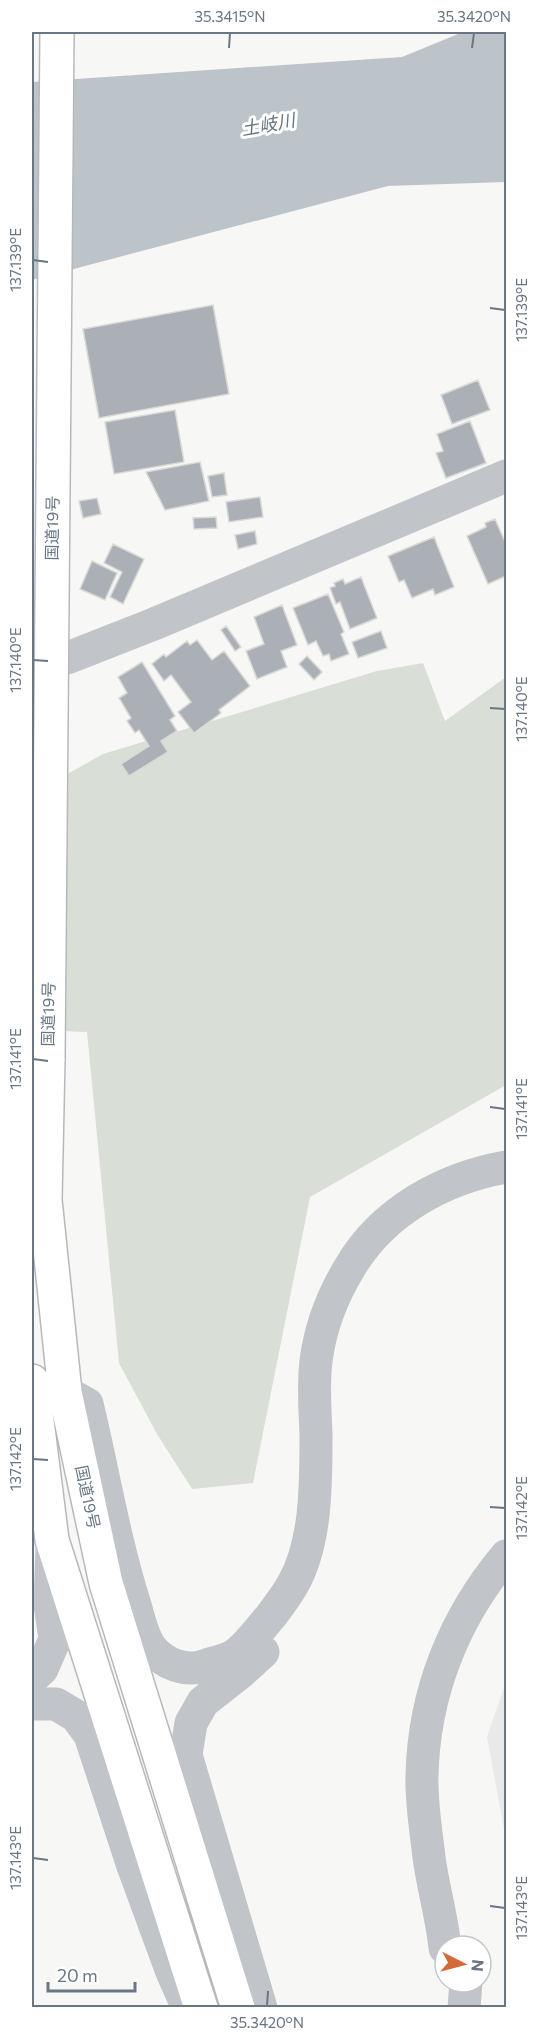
<svg xmlns="http://www.w3.org/2000/svg" width="538" height="2039" font-family="Commissioner,'Noto Sans JP',sans-serif">
	<rect width="100%" height="100%" fill="#f7f8f5"/>
	<!-- built -->
	<path fill="#e8e9e8" d="M506,1682V1840L487,1737Z"/>
	<!-- green -->
	<path fill="#d9ded6" d="M423,663L445,721L506,677V1085L310,1197L253,1483L192,1489L157,1434L119,1363L87,1032L32,1030V794L103,754L377,671Z"/>
	<!-- water -->
	<path fill="#bcc4ca" d="M463,32H506V182L388,186L32,280V82L402,57Z"/>
	<!-- building -->
	<path fill="#aab0b6" stroke="#d9d9d7" stroke-width="1.5" d="M213,305L229,394L99,418L83,329Z
		M478,380L490,410L452,424L441,395Z
		M175,410L184,462L114,474L105,422Z
		M470,421L486,463L446,478L436,453L443,451L437,434Z
		M200,462L209,501L165,510L146,472Z
		M224,473L227,495L212,497L208,476Z
		M260,497L263,517L229,522L226,502Z
		M97,498L101,514L83,518L79,501Z
		M216,517L217,528L194,529L193,518Z
		M495,519L506,544V576L488,584L467,536L486,527L485,523Z
		M255,531L257,544L238,549L235,535Z
		M434,537L454,587L435,595L433,589L412,598L404,580L399,582L388,556Z
		M113,544L144,559L123,604L110,597L122,572L104,563Z
		M92,561L117,573L105,600L80,589Z
		M361,577L377,618L350,629L340,602L336,604L330,588L335,586L334,583L343,579L345,584Z
		M328,594L344,632L341,634L349,654L331,661L329,654L323,656L316,641L308,645L293,608Z
		M282,605L297,645L281,651L287,667L257,679L246,651L264,644L254,617Z
		M226,626L241,647L235,651L221,630Z
		M381,631L387,648L358,658L352,642Z
		M197,640L212,660L224,651L250,686L219,710L221,713L194,733L178,712L191,702L171,675L164,681L152,664L164,654L166,657L187,641L190,645Z
		M307,656L322,672L314,680L299,664Z
		M142,662L175,716L170,720L177,731L161,741L168,752L129,776L121,764L149,746L139,730L135,733L127,721L131,718L119,698L127,693L118,677Z"/>
	<g fill="none" stroke-linecap="round" stroke-linejoin="round">
		<!-- trunk casing -->
		<g stroke="#b6b9bc" stroke-width="36">
			<path id="trunk" d="M48,1058L45,1200L65,1392L106,1583L238,2008
				M32,1381L52,1540L201,2008"/>
		</g>
		<!-- tertiary -->
		<path stroke="#c1c4c8" stroke-width="33" d="M32,667L70,657L154,624L506,476
			M65,1392L87,1404C103,1470 114,1539 135,1605C139,1619 143,1638 152,1649C164,1664 186,1672 204,1666C212,1663 223,1661 231,1657C245,1650 261,1627 271,1616C279,1605 287,1595 293,1584C317,1542 316,1480 316,1433C315,1410 313,1385 316,1361C320,1329 333,1295 350,1267C383,1211 444,1178 506,1167
			M32,1678L42,1669L55,1639L50,1604L52,1547
			M32,1704H56L76,1716L90,1735L133,1866L172,1972L188,2008
			M445,1948C442,1917 433,1888 429,1857C426,1831 421,1801 422,1775C424,1693 454,1618 506,1556
			M261,2008L186,1755L191,1723L203,1702L240,1673L263,1652
			M464,2008L466,1982"/>
		<!-- trunk -->
		<use href="#trunk" stroke="#fff" stroke-width="33"/>
		<!-- trunk-bridge casing -->
		<g stroke="#b6b9bc" stroke-width="36" stroke-linecap="butt">
			<path id="trunk-bridge" d="M48,1058L57,32"/>
		</g>
		<!-- trunk-bridge -->
		<use href="#trunk-bridge" stroke="#fff" stroke-width="33"/>
	</g>
	<!-- ticks -->
	<path fill="none" stroke="#697684" stroke-width="2" d="M229,48L230,33M472,48L474,33M33,260L48,262M490,308L505,310M33,660L48,661M490,708L505,709M33,1059L48,1061M490,1107L505,1109M33,1459L48,1460M490,1507L505,1508M33,1858L48,1860M490,1906L505,1908M267,2006L268,1991"/>
	<g text-anchor="middle" stroke-width="6" stroke-linejoin="round" paint-order="stroke">
		<!-- street labels -->
		<g font-size="16" fill="#697684" stroke="#fff">
			<text transform="translate(52 528) rotate(-89)" y="6">国道19号</text>
			<text transform="translate(48 1014) rotate(-89)" y="6">国道19号</text>
			<text transform="translate(88 1497) rotate(78)" y="6">国道19号</text>
		</g>
		<!-- water labels -->
		<g font-size="18" font-style="italic" fill="#65767f" stroke="#fff">
			<text transform="translate(268 125) rotate(-10)" y="6">土岐川</text>
		</g>
	</g>
	<!-- border -->
	<rect width="538" height="2039" fill="none" stroke="#ffffff" stroke-width="66"/>
	<!-- north arrow -->
	<g transform="translate(463 1964) rotate(96)"><circle r="28" fill="#ffffff" stroke="#c3c8ce" stroke-width="1.5"/>
	<path d="M0-4.5L10 22L0 15L-10 22Z" fill="#d56937"/>
	<text y="-9" font-size="16" font-weight="bold" text-anchor="middle" fill="#697684">N</text>
	</g>
	<!-- scale -->
	<path d="M48 1982v9h87v-9" fill="none" stroke="#697684" stroke-width="3"/>
	<text x="57" y="1982" font-size="18" fill="#697684" stroke="#ffffff" stroke-width="4.5" paint-order="stroke">20 m</text>
	<rect x="33" y="33" width="472" height="1973" fill="none" stroke="#697684" stroke-width="2"/>
	<g font-size="15" text-anchor="middle" fill="#697684">
		<text x="230" y="22">35.3415°N</text>
		<text x="474" y="22">35.3420°N</text>
		<text transform="translate(16 260) rotate(-90)" y="5">137.139°E</text>
		<text transform="translate(522 310) rotate(-90)" y="5">137.139°E</text>
		<text transform="translate(16 660) rotate(-90)" y="5">137.140°E</text>
		<text transform="translate(522 709) rotate(-90)" y="5">137.140°E</text>
		<text transform="translate(16 1059) rotate(-90)" y="5">137.141°E</text>
		<text transform="translate(522 1109) rotate(-90)" y="5">137.141°E</text>
		<text transform="translate(16 1459) rotate(-90)" y="5">137.142°E</text>
		<text transform="translate(522 1508) rotate(-90)" y="5">137.142°E</text>
		<text transform="translate(16 1858) rotate(-90)" y="5">137.143°E</text>
		<text transform="translate(522 1908) rotate(-90)" y="5">137.143°E</text>
		<text x="267" y="2028">35.3420°N</text>
	</g>
</svg>
